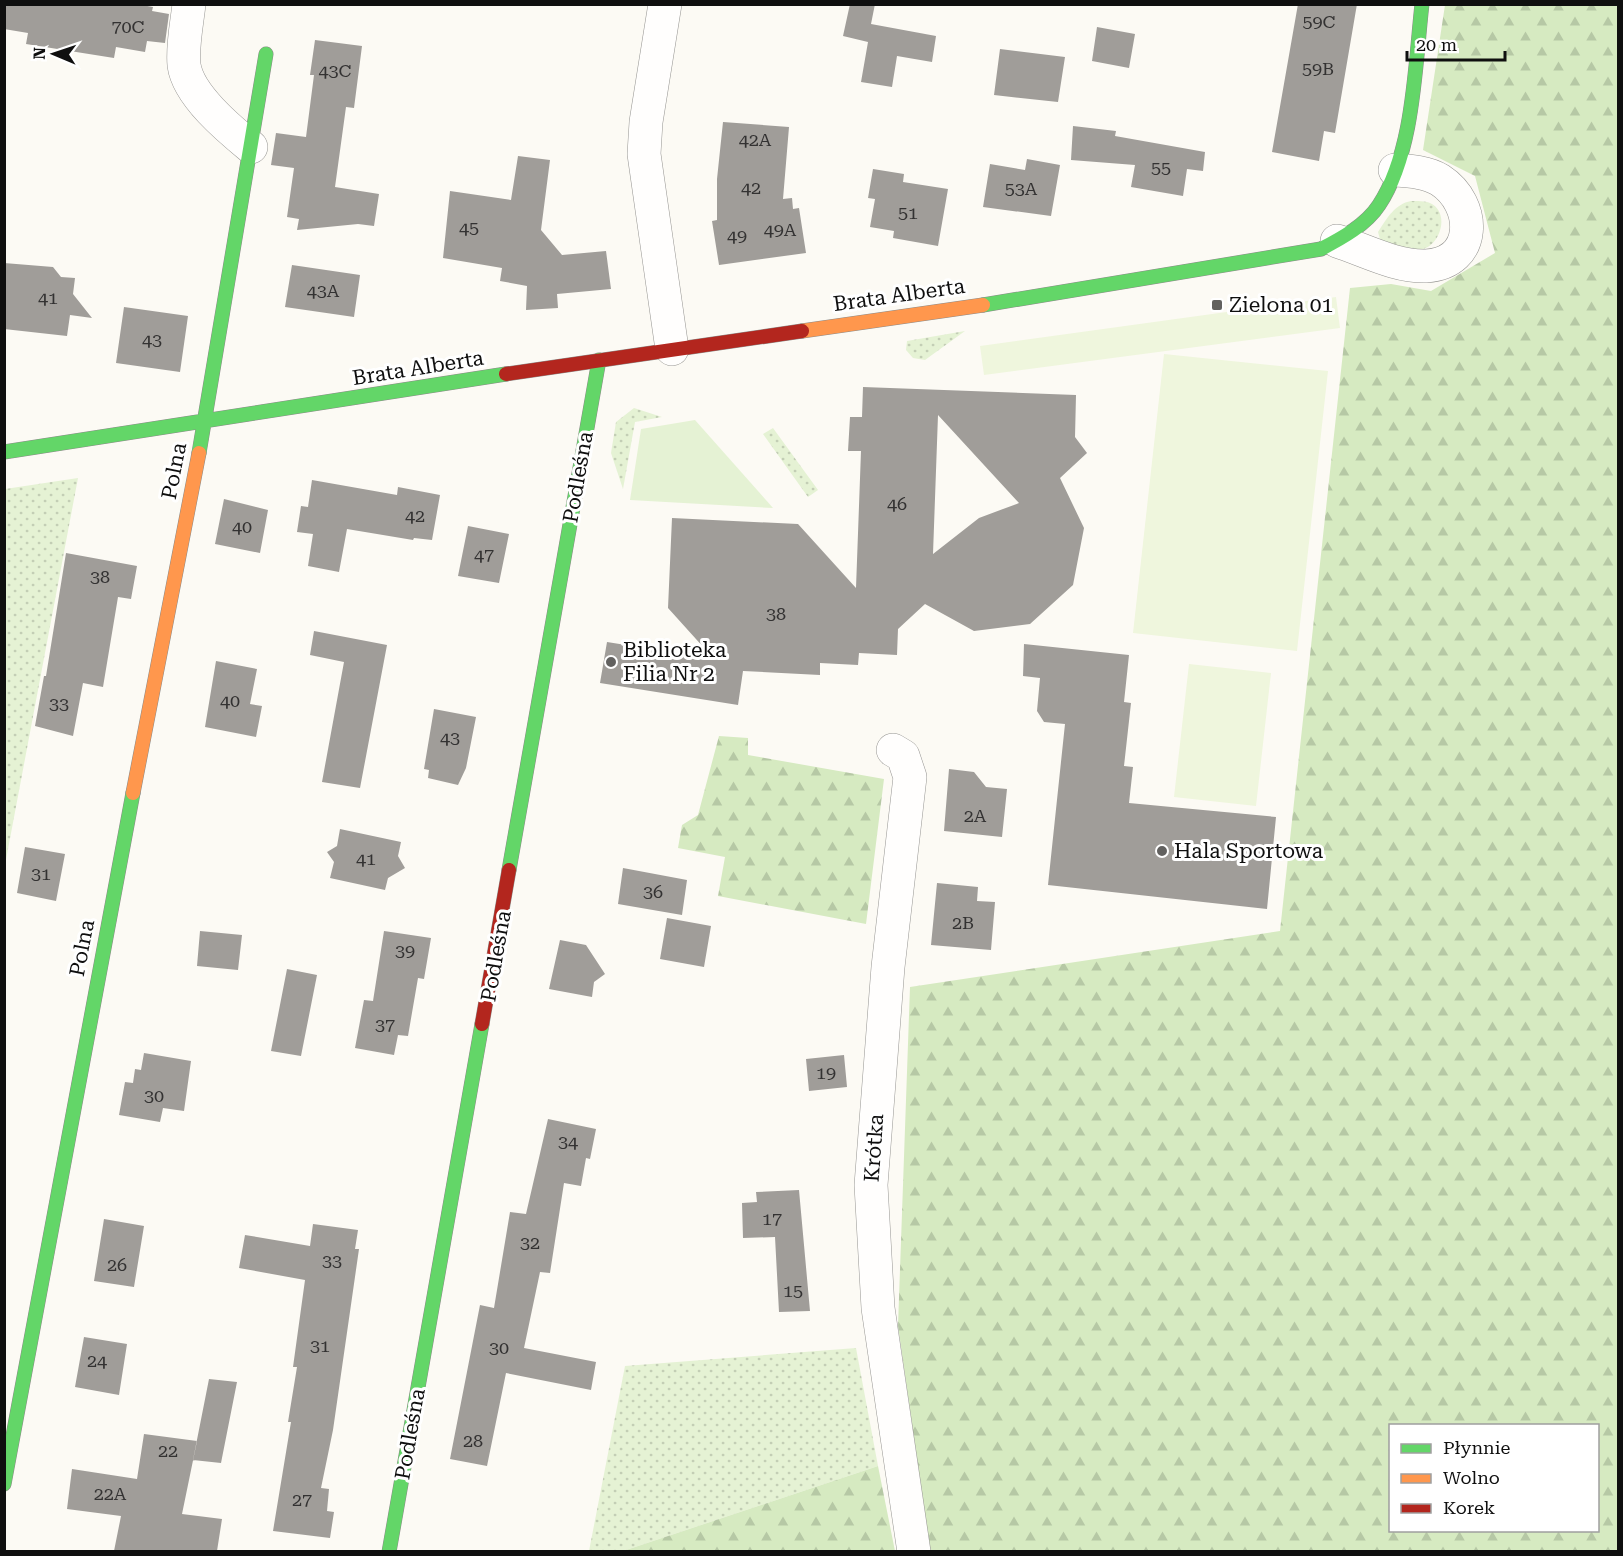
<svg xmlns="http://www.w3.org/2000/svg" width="1623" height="1556" font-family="'Roboto Serif',serif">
	<defs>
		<pattern id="grass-dots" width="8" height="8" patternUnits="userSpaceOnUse" patternTransform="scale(1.5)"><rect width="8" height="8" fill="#e5f2d4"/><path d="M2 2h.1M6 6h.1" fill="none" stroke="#c3ceb5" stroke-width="1.8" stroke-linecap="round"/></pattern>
		<pattern id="forest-firs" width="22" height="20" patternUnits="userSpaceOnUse" patternTransform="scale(1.5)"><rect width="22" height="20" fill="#d6eac1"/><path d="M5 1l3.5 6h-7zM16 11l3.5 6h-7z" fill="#b6c8a5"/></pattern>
	</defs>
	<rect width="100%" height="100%" fill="#fcfaf4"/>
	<!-- grass -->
	<path fill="url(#grass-dots)" d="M1411,201C1417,201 1425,201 1430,203C1450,212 1441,244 1423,249C1410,253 1394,246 1381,243L1378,232C1387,218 1395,204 1411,201Z
		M965,331L925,360L913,358L906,350L907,341Z
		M634,408L662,417L635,422L623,489L611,453L616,422Z
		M773,428L818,490L808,497L763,434Z
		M78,478L5,865V489Z
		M856,1348L878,1466L623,1551H589L625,1366Z"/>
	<!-- forest -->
	<path fill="url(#forest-firs)" fill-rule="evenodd" d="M1445,5H1618V1551H930L898,1326L910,987L1280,931L1350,288L1391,284L1431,291L1495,253L1475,176L1423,150ZM1390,1426H1598V1530H1390Z
		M719,736L748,738V755L884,779L866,924L718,896L725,857L678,848L682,825L698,815Z
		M878,1466L895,1551H623Z"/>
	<!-- park -->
	<path fill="#e5f2d4" d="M695,420L773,508L630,500L641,429Z"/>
	<!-- pitch -->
	<path fill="#eff6dd" d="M1336,297L1340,328L984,375L980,346Z
		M1164,354L1328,371L1297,651L1133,633Z
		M1189,664L1271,673L1256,806L1174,797Z"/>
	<!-- building -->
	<path fill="#a09d99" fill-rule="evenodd" d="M4,4H136L153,7L152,11L169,14L165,43L147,41L145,52L116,47L114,58L26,44L28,33L4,29Z
		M850,4H875L871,24L936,36L932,62L897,56L892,87L861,82L868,42L843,36Z
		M1298,4H1357L1335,133L1324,131L1319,161L1272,152Z
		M1097,27L1135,34L1129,68L1092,61Z
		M315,40L362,46L354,108L346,107L335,187L379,194L374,226L358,224L297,230L299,219L287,217L294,168L271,165L276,133L306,137L314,75H310Z
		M1000,49L1065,57L1058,102L994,95Z
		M723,122L789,127L783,199L792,198L793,209L799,208L806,253L719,265L712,221L717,220V179Z
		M1073,126L1116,131L1115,136L1205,152L1203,171L1187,169L1183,196L1131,187L1135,165L1071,160Z
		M518,156L550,160L541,230L562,255L606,251L611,289L557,294L558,308L526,310L527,286L500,281L502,268L443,258L450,191L511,200Z
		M1027,159L1060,165L1051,216L983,207L990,164L1025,170Z
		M873,169L904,174L903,182L948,189L938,246L893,238L894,231L870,227L875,199L868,198Z
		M4,263L53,267L61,277L75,278L73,294L92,318L70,315L67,336L4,329Z
		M292,265L360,275L354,317L285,307Z
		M124,307L188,316L180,372L116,363Z
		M863,387L1076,395L1075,437L1087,453L1060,478L1084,528L1073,585L1030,624L974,631L925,604L898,629L897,655L859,653L858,665L820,663V675L743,671L738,705L600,683L607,642L714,659L668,608L672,518L798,524L856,588L861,451H848L850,417H862ZM938,415L1019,503L979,518L933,554Z
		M312,480L397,495L398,487L440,495L432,540L414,538L413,540L347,529L339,572L308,566L313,534L297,532L301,506L308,507Z
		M224,499L268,510L260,553L215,544Z
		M468,526L509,534L499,583L458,576Z
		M66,553L137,566L131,599L118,597L103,687L83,683L73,736L35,726L44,676H46Z
		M314,631L387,645L360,788L322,782L344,662L310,655Z
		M1024,644L1129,655L1124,702L1131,703L1124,766L1133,767L1129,803L1276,817L1267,909L1048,885L1065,724L1044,722L1037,711L1040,678L1023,676Z
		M216,661L257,669L250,704L262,706L256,737L205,727Z
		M434,709L476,717L466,768L458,785L428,778L429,770L424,769Z
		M949,769L974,772L986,787L1007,789L1002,837L944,831Z
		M340,829L401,842L398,856L405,868L388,878L385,890L330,878L334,862L327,852L337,846Z
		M25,847L65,854L56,901L17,893Z
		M623,868L687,880L682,915L618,904Z
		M937,883L978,887L977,901L995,902L991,950L931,945Z
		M667,918L711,926L704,967L660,959Z
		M200,931L242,935L238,970L197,966Z
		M384,931L431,938L424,979L418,978L408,1036L398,1035L394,1055L355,1048L364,1000L373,1001Z
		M560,940L586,945L605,974L594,982L592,997L549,989Z
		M287,969L317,975L301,1056L271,1051Z
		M144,1053L191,1061L184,1111L163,1108L160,1122L119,1115L125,1082L133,1083L135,1069L141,1070Z
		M844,1055L847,1087L809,1091L806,1059Z
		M548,1119L596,1129L590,1159L586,1158L581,1186L564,1183L550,1273L540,1272L524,1348L596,1362L591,1390L506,1373L487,1466L450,1459L480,1305L494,1308L510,1212L526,1214Z
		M799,1190L810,1311L779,1312L775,1237L743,1238L742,1203L757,1202L756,1192Z
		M104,1219L144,1226L134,1287L94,1281Z
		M313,1224L358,1230L355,1249H359L333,1430L321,1488L329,1489L327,1511L334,1512L330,1538L273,1531L291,1422H288L297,1367H293L305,1280L239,1268L245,1235L310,1246Z
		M84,1337L127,1344L119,1395L75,1387Z
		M209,1379L237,1382L221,1463L193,1460Z
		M144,1434L197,1441L182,1514L222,1519L217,1551H114L121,1516L67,1509L72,1469L137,1479Z"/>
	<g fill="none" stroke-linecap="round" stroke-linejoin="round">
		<!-- street casing -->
		<g stroke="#969592" stroke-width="34">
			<path id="street" d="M189,4C187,23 182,46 184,65C188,95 229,129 251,147
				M665,4L646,122L644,154L672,349
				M1337,241C1365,250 1396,267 1426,266C1478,263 1477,204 1440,180C1427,172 1410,171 1395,170
				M893,750L903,756L910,777L888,967L871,1185L878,1308L914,1552"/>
		</g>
		<!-- fast casing -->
		<g stroke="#8c8b89" stroke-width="15">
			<path id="fast" d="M983,305L1321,249C1342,238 1366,225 1379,205C1414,152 1415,65 1422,4
				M4,452L506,374
				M199,453L266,54
				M509,870L599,360
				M4,1484L133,793
				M389,1552L482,1024"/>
		</g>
		<!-- slow casing -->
		<g stroke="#8c8b89" stroke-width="15">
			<path id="slow" d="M802,331L983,305
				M133,793L199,453"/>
		</g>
		<!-- jam casing -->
		<g stroke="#8c8b89" stroke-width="15">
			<path id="jam" d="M506,374L802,331
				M482,1024L509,870"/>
		</g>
		<!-- street -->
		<use href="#street" stroke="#fffefd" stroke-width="33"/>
		<!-- fast -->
		<use href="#fast" stroke="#63d668" stroke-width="14"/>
		<!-- slow -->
		<use href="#slow" stroke="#ff974d" stroke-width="14"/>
		<!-- jam -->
		<use href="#jam" stroke="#b3261e" stroke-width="14"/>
	</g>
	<!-- markers -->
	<g fill="#62615f" stroke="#fff" stroke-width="2">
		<rect x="1211" y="299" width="12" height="12" rx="3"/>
		<circle cx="611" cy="662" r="6"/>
		<circle cx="1162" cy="851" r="6"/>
	</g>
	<g text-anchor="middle" stroke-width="6" stroke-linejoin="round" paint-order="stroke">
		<!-- number labels -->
		<g font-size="18" fill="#333232">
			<text x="1319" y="28">59C</text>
			<text x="128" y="33">70C</text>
			<text x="1318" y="75">59B</text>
			<text x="335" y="77">43C</text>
			<text x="755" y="146">42A</text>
			<text x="1161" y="174">55</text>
			<text x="751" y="194">42</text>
			<text x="1021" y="195">53A</text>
			<text x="908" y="219">51</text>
			<text x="469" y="234">45</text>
			<text x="780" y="236">49A</text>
			<text x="737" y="242">49</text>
			<text x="323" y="297">43A</text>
			<text x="48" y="304">41</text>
			<text x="152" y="346">43</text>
			<text x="897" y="510">46</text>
			<text x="415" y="522">42</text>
			<text x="242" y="533">40</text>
			<text x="484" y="561">47</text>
			<text x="100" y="583">38</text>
			<text x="776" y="620">38</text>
			<text x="230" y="707">40</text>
			<text x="59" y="710">33</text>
			<text x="450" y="744">43</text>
			<text x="975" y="822">2A</text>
			<text x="366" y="865">41</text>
			<text x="41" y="880">31</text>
			<text x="653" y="898">36</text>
			<text x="963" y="929">2B</text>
			<text x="405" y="957">39</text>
			<text x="385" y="1031">37</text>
			<text x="826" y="1079">19</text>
			<text x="154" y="1102">30</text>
			<text x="568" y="1148">34</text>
			<text x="772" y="1225">17</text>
			<text x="530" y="1249">32</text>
			<text x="332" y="1267">33</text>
			<text x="117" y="1271">26</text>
			<text x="793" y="1297">15</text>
			<text x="320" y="1352">31</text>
			<text x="499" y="1354">30</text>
			<text x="97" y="1367">24</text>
			<text x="473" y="1447">28</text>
			<text x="168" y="1457">22</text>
			<text x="110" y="1500">22A</text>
			<text x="302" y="1506">27</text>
		</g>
		<!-- street labels -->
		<g font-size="21" fill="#0f0f0f" stroke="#fff">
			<text transform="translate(899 295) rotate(-8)" y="7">Brata Alberta</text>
			<text transform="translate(418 368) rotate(-9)" y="7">Brata Alberta</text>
			<text transform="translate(174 471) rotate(-79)" y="7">Polna</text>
			<text transform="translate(578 477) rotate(-80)" y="7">Podleśna</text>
			<text transform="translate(82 948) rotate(-79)" y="7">Polna</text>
			<text transform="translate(496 956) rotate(-80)" y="7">Podleśna</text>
			<text transform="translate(874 1148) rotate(-86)" y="7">Krótka</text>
			<text transform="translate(410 1434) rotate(-80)" y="7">Podleśna</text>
		</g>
		<!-- poi labels -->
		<g font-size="21" fill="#0f0f0f" stroke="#fff" text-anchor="start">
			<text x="1229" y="312">Zielona 01</text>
			<text x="623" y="657">Biblioteka<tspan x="623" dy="24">Filia Nr 2</tspan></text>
			<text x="1174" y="858">Hala Sportowa</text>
		</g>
	</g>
	<!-- border -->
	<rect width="1623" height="1556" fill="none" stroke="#0f0f0f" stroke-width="12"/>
	<!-- legend -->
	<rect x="1389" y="1424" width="210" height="108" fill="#ffffff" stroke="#9f9f9f" stroke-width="1.5"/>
	<rect x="1401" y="1444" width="30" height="9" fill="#63d668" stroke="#9f9f9f" stroke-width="1.5"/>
	<text x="1443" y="1454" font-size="18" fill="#0f0f0f">Płynnie</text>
	<rect x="1401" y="1474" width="30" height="9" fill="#ff974d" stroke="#9f9f9f" stroke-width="1.5"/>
	<text x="1443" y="1484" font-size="18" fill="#0f0f0f">Wolno</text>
	<rect x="1401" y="1504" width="30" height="9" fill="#b3261e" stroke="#9f9f9f" stroke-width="1.5"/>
	<text x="1443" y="1514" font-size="18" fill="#0f0f0f">Korek</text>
	<!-- north arrow -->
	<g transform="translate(54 54) rotate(272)" stroke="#ffffff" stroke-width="4.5" paint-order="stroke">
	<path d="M0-4.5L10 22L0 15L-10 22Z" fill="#0f0f0f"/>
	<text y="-9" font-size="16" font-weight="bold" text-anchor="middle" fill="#0f0f0f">N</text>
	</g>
	<!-- scale -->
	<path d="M1407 51v9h98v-9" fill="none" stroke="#0f0f0f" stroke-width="3"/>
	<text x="1416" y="51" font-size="18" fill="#0f0f0f" stroke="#ffffff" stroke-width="4.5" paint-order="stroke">20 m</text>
</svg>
